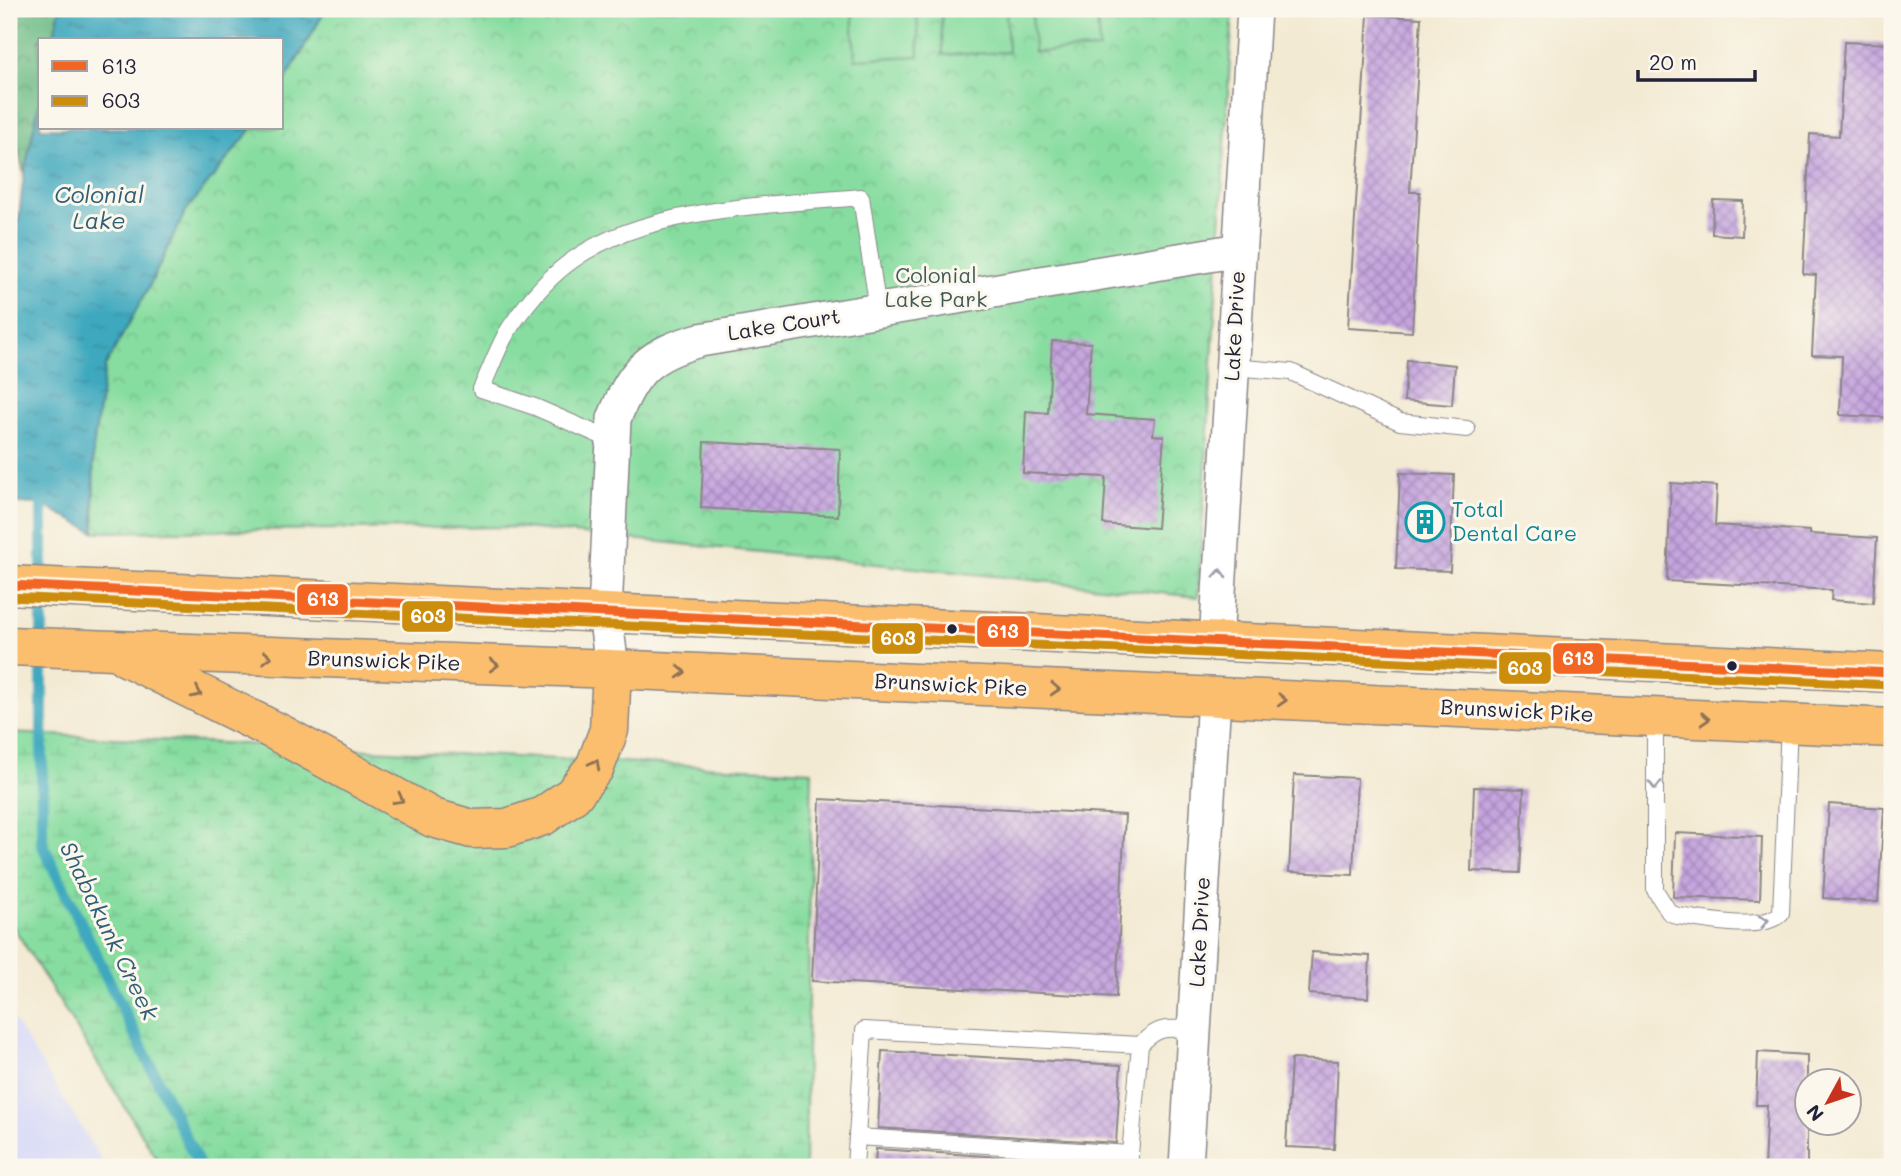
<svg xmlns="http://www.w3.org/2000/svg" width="1901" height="1176" font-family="Mali,sans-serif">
	<defs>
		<pattern id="forest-crowns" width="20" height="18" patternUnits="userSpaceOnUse" patternTransform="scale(1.75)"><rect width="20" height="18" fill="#6dbc86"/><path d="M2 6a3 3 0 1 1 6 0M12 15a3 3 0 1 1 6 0" fill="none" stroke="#59986f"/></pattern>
		<pattern id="wetland-marsh" width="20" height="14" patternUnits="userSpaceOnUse" patternTransform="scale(1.75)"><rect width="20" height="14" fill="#87dda0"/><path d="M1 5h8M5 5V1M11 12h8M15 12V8" fill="none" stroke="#74bd8b"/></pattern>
		<pattern id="park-crowns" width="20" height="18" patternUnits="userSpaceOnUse" patternTransform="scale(1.75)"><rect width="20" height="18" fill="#87dda0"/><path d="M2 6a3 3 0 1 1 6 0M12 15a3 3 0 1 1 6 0" fill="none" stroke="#74bd8b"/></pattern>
		<pattern id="water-ripples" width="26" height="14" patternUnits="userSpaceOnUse" patternTransform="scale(1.75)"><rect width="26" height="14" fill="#3ea8be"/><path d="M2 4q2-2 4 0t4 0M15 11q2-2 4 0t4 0" fill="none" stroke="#34889c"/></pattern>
		<pattern id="building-cross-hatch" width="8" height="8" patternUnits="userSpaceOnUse" patternTransform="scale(1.75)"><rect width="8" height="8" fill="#c6a5df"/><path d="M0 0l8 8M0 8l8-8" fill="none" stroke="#a086b6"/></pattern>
	</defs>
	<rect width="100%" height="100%" fill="#fbf7ec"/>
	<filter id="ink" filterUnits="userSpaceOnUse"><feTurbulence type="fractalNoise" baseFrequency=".0143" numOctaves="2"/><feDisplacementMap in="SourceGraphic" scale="14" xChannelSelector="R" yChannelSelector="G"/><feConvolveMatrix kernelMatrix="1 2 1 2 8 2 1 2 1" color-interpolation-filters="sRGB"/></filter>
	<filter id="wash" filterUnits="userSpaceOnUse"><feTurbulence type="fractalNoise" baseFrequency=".00686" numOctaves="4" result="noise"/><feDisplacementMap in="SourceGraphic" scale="28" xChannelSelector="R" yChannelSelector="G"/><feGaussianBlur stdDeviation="1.57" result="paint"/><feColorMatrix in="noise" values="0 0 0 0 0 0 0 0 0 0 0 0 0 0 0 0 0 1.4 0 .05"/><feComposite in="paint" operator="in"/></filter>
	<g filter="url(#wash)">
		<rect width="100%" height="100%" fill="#f3ead3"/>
		<!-- built -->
		<path fill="#d6d8f9" d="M9,1012L106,1167H9Z"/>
		<!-- forest -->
		<path fill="url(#forest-crowns)" stroke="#486f60" stroke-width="2" d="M9,9H60L53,40H40V99L24,174L9,110Z"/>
		<!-- wetland -->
		<path fill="url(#wetland-marsh)" stroke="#54806e" stroke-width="2" d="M9,733L812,771L805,1167H162L11,923L9,912Z"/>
		<!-- park -->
		<path fill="url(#park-crowns)" stroke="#54806e" stroke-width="2" d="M326,9H1233L1198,597L514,527L95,532L93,449L104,367L150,285L185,212L252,128H282V86Z"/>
		<!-- pitch -->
		<path fill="#87dda0" stroke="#54806e" stroke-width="2" d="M852,9H917L919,56L855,59Z
			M941,9H1006L1008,52L943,55Z
			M1032,9H1097L1099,49L1034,52Z"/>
		<!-- water -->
		<path fill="url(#water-ripples)" stroke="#30657c" stroke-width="2" d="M60,9H326L282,86V40H53Z
			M40,99V128H252L185,212L150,285L105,367L93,449L94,532L42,504L9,503V304L24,174Z"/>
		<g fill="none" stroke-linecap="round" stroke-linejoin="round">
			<!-- stream -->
			<path stroke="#3ea8be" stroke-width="12" d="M45,491L42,504V844L200,1167"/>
		</g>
		<g id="blocks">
			<!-- building -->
			<path fill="url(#building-cross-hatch)" d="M1368,15L1421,18L1410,192H1420L1412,332L1348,328Z
				M1844,42L1892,44L1889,140H1892V418L1840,415L1842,356L1812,355L1816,275L1803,274L1810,134L1839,136Z
				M1713,200L1743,201L1742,236L1712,234Z
				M1052,341L1091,343L1086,414L1155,419L1153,435L1164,436L1157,528L1103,524L1106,477L1023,473L1026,411L1048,413Z
				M1407,360L1455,365L1452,405L1404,401Z
				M704,442L840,449L838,516L701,508Z
				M1400,473L1454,475L1450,571L1396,569Z
				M1671,483L1717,486L1715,525L1810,531V534L1877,538L1873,603L1831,600L1832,590L1667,581Z
				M1294,775L1357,778L1353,875L1289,872Z
				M1474,787L1524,789L1520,873L1471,871Z
				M820,799L1125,815L1116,997L812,981Z
				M1829,804L1884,808L1878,902L1823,898Z
				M1675,833L1762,837L1760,900L1673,897Z
				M1312,952L1370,956L1368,998L1309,994Z
				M882,1051L1121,1065L1116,1143L878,1128Z
				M1758,1052L1807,1055V1167H1764L1767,1105H1756Z
				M1291,1059L1338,1061L1334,1149L1286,1147Z
				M876,1149L1115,1164V1167H875Z"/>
		</g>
	</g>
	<g filter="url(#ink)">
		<use href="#blocks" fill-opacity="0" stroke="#8a8687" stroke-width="2"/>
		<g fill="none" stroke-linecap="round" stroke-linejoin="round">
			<!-- lane casing -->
			<g stroke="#8a8687" stroke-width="18">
				<path id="lane" d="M1232,367L1291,372L1400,422L1467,429
					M613,441L535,407L481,389C491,369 498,345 511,326C528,301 551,274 577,257C650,207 774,205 861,197L878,310
					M1655,717V890L1669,912L1677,916C1703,919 1762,933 1781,913L1789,724
					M857,1137L1130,1154V1167
					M1130,1154L1140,1045
					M855,1167L864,1030L1140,1045C1159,1025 1168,1028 1194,1030"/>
			</g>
			<!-- street casing -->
			<g stroke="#8a8687" stroke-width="36">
				<path id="street" d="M1216,643L1254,9
					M612,669L605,612L614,419C633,370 649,354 700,340L1239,250
					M1186,1167L1214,697"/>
			</g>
			<!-- primary casing -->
			<g stroke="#8a8687" stroke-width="41">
				<path id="primary" d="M9,585L1892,673
					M9,646L612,669L1892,728
					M126,657L279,733L433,818L472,829L507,828L543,816L573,795L595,767L609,730L612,669"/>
			</g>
			<!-- lane -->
			<use href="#lane" stroke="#fff" stroke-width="16"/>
			<!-- street -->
			<use href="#street" stroke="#fff" stroke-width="33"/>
			<!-- primary -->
			<use href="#primary" stroke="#fabe6e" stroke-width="38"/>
			<!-- bus-1 casing -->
			<g stroke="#fbf7ec" stroke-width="14">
				<path id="bus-1" d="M9,585L1892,673"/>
			</g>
			<!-- bus-2 casing -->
			<g stroke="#fbf7ec" stroke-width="14">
				<path id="bus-2" d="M9,597L1891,685"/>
			</g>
			<!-- bus-1 -->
			<use href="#bus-1" stroke="#f26522" stroke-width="9"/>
			<!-- bus-2 -->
			<use href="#bus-2" stroke="#cc8c0c" stroke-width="9"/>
		</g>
		<!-- one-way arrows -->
		<defs><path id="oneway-chevron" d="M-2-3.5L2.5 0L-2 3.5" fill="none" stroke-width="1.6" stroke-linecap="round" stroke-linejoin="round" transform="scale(1.75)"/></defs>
		<g stroke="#9c9ca7">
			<use href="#oneway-chevron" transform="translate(1220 574) rotate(-87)"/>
			<use href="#oneway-chevron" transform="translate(1655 785) rotate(90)"/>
			<use href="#oneway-chevron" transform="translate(1764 921) rotate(-13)"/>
		</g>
		<g stroke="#8e7054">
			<use href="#oneway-chevron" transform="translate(267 657) rotate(2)"/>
			<use href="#oneway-chevron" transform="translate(494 665) rotate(2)"/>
			<use href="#oneway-chevron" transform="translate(681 672) rotate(3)"/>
			<use href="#oneway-chevron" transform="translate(1055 689) rotate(3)"/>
			<use href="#oneway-chevron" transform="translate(197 693) rotate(26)"/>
			<use href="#oneway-chevron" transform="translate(1282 700) rotate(3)"/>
			<use href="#oneway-chevron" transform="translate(1705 719) rotate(3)"/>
			<use href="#oneway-chevron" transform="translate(595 764) rotate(-62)"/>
			<use href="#oneway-chevron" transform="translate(399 799) rotate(29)"/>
		</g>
	</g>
	<!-- icons -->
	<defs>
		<g id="building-ring" transform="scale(2.0125)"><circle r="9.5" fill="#fbf7ec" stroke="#0f9aa8" stroke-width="1.5"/><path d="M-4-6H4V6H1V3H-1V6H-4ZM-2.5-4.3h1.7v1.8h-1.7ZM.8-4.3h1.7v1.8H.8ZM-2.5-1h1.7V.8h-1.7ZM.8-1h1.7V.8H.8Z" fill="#0f9aa8"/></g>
	</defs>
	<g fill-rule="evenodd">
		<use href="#building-ring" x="1425" y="522"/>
	</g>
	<!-- markers -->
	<g fill="#22223b" stroke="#fbf7ec" stroke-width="2.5">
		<circle cx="952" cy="629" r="6"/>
		<circle cx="1732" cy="666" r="6"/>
	</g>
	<g text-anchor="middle" stroke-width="6" stroke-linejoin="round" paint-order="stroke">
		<!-- park labels -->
		<g font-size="21" fill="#405a59" stroke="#fbf7ec">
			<text x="936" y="283">Colonial<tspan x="936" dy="24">Lake Park</tspan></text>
		</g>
		<!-- street labels -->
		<g font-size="21" fill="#22223b" stroke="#fbf7ec">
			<text transform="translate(784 325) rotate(-9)" y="7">Lake Court</text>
			<text transform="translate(1235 326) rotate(-87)" y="7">Lake Drive</text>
			<text transform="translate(384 661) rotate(2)" y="7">Brunswick Pike</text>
			<text transform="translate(951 685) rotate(3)" y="7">Brunswick Pike</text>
			<text transform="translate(1517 711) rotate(3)" y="7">Brunswick Pike</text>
			<text transform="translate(1200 932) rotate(-87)" y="7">Lake Drive</text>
		</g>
		<!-- culture labels -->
		<g font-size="21" fill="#0d838f" stroke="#fbf7ec" text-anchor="start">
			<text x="1452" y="517">Total<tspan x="1452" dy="24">Dental Care</tspan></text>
		</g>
		<!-- water labels -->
		<g font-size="23" font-style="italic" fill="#2f5e76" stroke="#fbf7ec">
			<text x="99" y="203">Colonial<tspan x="99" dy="26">Lake</tspan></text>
			<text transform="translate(109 931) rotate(64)" y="8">Shabakunk Creek</text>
		</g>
	</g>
	<g stroke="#fbf7ec" stroke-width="2.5">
		<rect x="296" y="583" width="53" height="33" rx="7" fill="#f26522"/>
		<rect x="401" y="600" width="53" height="33" rx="7" fill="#cc8c0c"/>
		<rect x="976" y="615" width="54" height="33" rx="7" fill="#f26522"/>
		<rect x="871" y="622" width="53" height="33" rx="7" fill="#cc8c0c"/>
		<rect x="1552" y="642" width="53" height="33" rx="7" fill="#f26522"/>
		<rect x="1498" y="651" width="54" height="34" rx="7" fill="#cc8c0c"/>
	</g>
	<g font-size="19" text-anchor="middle" font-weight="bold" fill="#fff">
		<text x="323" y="606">613</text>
		<text x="428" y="623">603</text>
		<text x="1003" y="638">613</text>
		<text x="898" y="645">603</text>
		<text x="1578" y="665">613</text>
		<text x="1525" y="675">603</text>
	</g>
	<!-- margin -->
	<rect width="1901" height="1176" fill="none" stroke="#fbf7ec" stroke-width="35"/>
	<!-- legend -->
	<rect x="38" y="38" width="245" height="91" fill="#fbf7ec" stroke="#a4a2a5" stroke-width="2"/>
	<rect x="52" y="61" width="35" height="10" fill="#f26522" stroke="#a4a2a5" stroke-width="2"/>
	<text x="102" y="74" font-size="21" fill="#22223b">613</text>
	<rect x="52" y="96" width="35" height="10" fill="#cc8c0c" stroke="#a4a2a5" stroke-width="2"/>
	<text x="102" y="108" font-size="21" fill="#22223b">603</text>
	<!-- north arrow -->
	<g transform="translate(1828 1102) rotate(230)"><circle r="33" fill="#fbf7ec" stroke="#a4a2a5" stroke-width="2"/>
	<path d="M0-5L12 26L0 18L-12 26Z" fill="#c8321e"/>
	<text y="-10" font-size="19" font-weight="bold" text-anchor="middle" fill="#22223b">N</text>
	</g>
	<!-- scale -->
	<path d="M1638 70v10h117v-10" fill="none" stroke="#22223b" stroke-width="3.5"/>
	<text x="1649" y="70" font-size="21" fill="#22223b" stroke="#fbf7ec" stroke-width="5" paint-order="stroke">20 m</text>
</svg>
